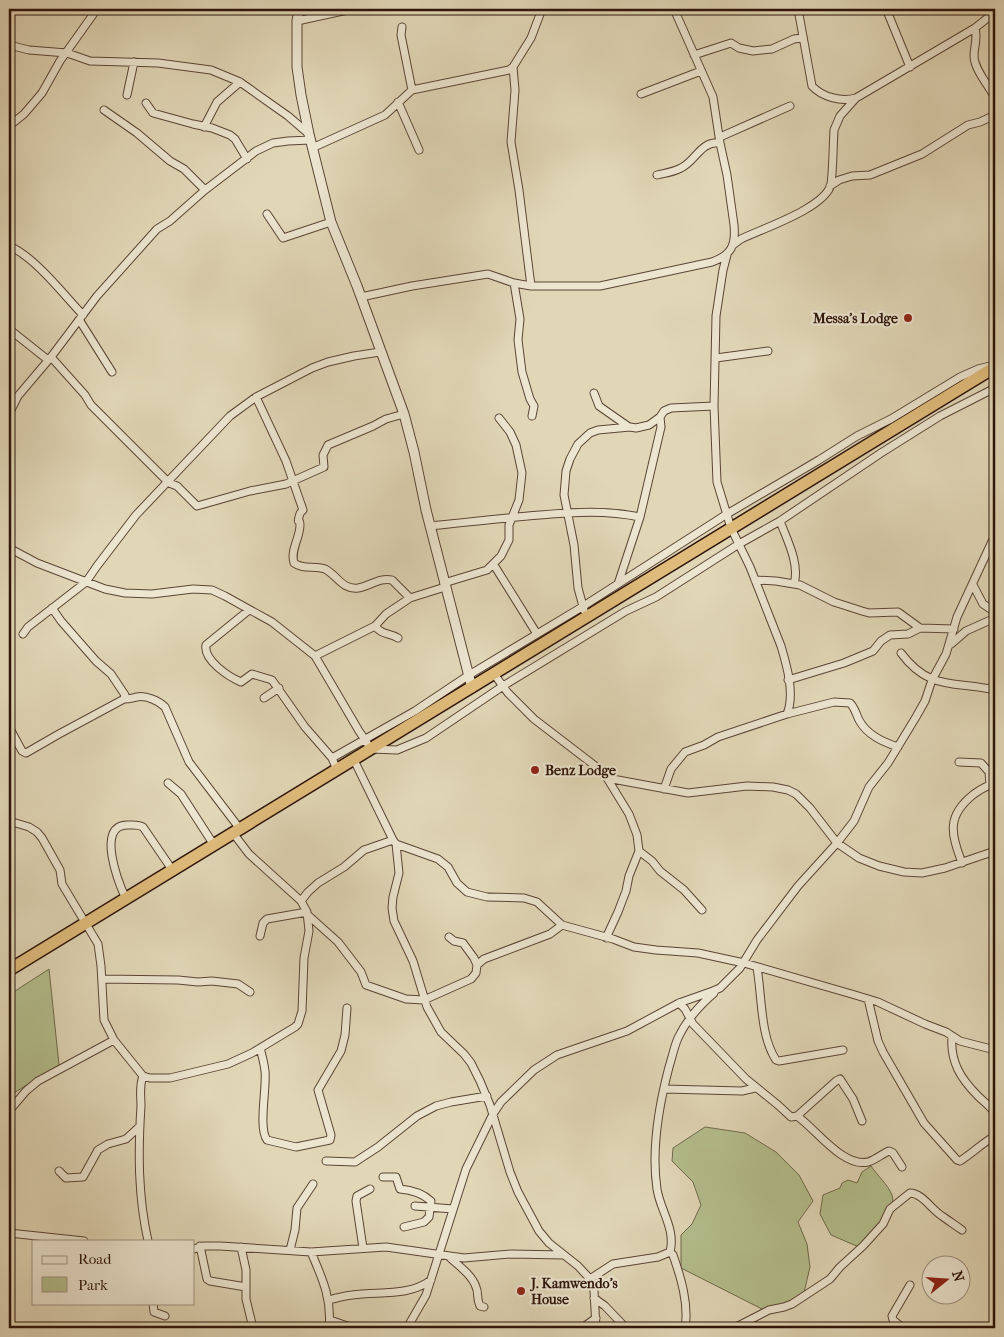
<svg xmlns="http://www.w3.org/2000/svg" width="1004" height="1337" font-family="'IM FELL French Canon',serif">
	<rect width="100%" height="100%" fill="#e1d7b7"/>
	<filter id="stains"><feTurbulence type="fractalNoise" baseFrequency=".004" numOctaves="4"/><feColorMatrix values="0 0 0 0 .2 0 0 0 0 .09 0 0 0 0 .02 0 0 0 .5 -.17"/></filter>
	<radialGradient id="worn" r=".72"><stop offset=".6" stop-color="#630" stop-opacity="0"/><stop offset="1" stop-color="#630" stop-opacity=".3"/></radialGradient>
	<!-- green -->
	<path fill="#b4be8d" stroke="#70694c" d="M49,969L59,1065L9,1096V995Z
		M705,1127L745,1133L776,1152L799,1175L813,1201L798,1222L807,1244L810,1267L804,1293L789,1303L762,1309L681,1268V1235L692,1224L701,1205L693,1182L672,1161L673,1148Z
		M871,1166C877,1175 888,1185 892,1195C898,1209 868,1237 859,1247L831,1235L820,1214L823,1195L840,1188L842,1183L848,1180L857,1183L862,1172Z"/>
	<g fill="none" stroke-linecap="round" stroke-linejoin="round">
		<!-- minor casing -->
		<g stroke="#5a4535" stroke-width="9">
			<path id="minor" d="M798,9L812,86C822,97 841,102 856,98
				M887,11L910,67
				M297,21L352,9
				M402,27L401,35L412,90
				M975,28C978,38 974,46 974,56C974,69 989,86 995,98
				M9,45L29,50L67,53L90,61L158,63L211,70L240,82L288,116L309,134
				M694,55L731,43L739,48L753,51L772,49L794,39L802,38
				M513,67L515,90L511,142L519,190L531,286
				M641,94L701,71
				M127,95L134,62
				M398,102L419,150
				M146,103L153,113L193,124L212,128L230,135L235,139L247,159
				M104,110L137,133L170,161L184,169L205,190
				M9,126L24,114L42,93L60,61L97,9
				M204,127L217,102L240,82
				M720,137L790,106
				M312,148L385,115L412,90L509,70L513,67L531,38L542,9
				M657,175C665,173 674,172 681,168C696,161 700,141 720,143
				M830,186L839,180L852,176L870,175L922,154L968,125L980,122L995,115
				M267,214L283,238L331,222
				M733,245L741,239C761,229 826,208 831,184C833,169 833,147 834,130L840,116L856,98L975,28L995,12
				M9,246C35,257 63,294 83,315
				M727,255L723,270L716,316L714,406L717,482L731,528L750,567L781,646C787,666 795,694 787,714
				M514,283L520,319L518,340L522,372L530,399L534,406L532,416
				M361,297L412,286L488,274L514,283L531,286H600L712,262C731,255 736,246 734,225L727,175L720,143L713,97L674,9
				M80,321L112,372
				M9,329L48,360
				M51,357L85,395L91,405L169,483L177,486L197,506L250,491L286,484L324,467L323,455L328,445L373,426L386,419L404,414
				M716,358L768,351
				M594,393L599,406L629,427
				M256,397L286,461L303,510C300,513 300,513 299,517C297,525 300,517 300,525C300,538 290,550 294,563C303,570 315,565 325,569C337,575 342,590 358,588C370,586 380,577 392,580L410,598
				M9,414L18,396L51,357L97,296L157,229L170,221L205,190L256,151L273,143L288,141L310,140
				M780,521C787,540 800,564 794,584
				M430,526C467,522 503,518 540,515C574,512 606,510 640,517
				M9,548L37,563L105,589L125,593L152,594L193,589L212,590L225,596L272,622L315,656L359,731L371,749L397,750L426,738L503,686L626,611L656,597L739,544L780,521L881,453L940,416L995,388
				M494,565L537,634
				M755,580L776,581L800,585L834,602L862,611L869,613L898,612L920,628L954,629
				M444,583L487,570L501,556L509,540V525L519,500L522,473L516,445L510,432L499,418
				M618,584L640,517L661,427L660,417
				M973,585L983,604L995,612
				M249,610L206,645C203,660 229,677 241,682L252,674L272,680L305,727L332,758L337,770
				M584,610L578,588L574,545L564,495L566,471L570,459L578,444L590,433L598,430L630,427L636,428L649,425L660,417L664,411L671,408L714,406
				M375,626C383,636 389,632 398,638
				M23,634L28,627L86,582L97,566L136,515L230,416L256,397L312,368L328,362L354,356L380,352
				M951,644L966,631L995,618
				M901,653C929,691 955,681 995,690
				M315,656L375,626L386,614L410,598L445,587
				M494,674L508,693L534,719L594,765L607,778L688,793L747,786L773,787L788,790L796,794L810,808L837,843L859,858L879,866L904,872L922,873L945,868L995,851
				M788,680L844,663L873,651L881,641L890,635L908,634L920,628
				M264,698L279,688
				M124,699C130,699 132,698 137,697C146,695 159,701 165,707L189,762L240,829
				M9,727L22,751L26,753L59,734L124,699L125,695L111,674L96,661L61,621L52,608
				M332,758L415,711L469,675L582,607L727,514L819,460L857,436L891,419L960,377L978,369L990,366
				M354,760L393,840L396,844L438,859L448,867L457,883L467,892L487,897L524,898L537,902L562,925L613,939L634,947L656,950L698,953L744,963L855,995L878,1002L925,1024L946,1032L960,1041L995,1050
				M959,762L981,763L989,772L990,785
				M168,783L181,794L214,845
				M664,789L671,769L685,752L704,745L718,737L787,714L834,702L850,703C855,708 856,714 859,720C867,735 883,742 898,747
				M9,821L29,827L37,832L42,838L60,870L62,884L98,944L101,966L104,1020L114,1040L143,1076L150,1078H170L228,1064L252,1053L295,1027L298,1024L302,1011L304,958L309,931L307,912L301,901L249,854L233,833
				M396,844L399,873L393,897L392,908L394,921L413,961L427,1007L441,1032L464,1054L471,1063L480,1081L490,1105L510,1172L518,1192L539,1231L549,1243L578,1266L590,1279L594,1291L596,1328
				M639,851L652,861L660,871L684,890L702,910
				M962,863C951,833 946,816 974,794C981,789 987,785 995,784
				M126,899C119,884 95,824 128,825C133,825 138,824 143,827L173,871
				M301,901L308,892L318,883L344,867L364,850L393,840
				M309,916L338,942L361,972L366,985L406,999L424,1000L471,979L476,973L477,965L474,958L463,943L454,941L449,937
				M260,936L263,923L267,919L307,912
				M606,938L618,912L626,891L629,876L639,851L637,835L629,814L607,778
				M477,965L484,959L550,934L562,925
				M757,968C762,995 760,1036 776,1060L779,1061L843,1050
				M102,979L178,980L198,982L212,981L238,984L250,992
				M868,999L878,1041L883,1052L924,1123L957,1160L960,1161C973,1153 982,1143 995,1136
				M679,1003L685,1009L693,1024L746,1079L778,1105L791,1117L797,1116L836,1081L840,1079L853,1099L862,1121
				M952,1037C950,1062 961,1079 978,1096C984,1102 990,1106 995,1113
				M260,1048C262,1055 264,1063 265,1071C267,1087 258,1128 267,1140L296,1147L330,1140L331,1135L318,1090L341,1051L345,1035L347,1008
				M143,1076C139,1086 141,1096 141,1106C138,1152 138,1196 148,1241
				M664,1089L742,1091L755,1088
				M9,1111L26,1091L38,1081L114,1040
				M797,1116C815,1128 843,1168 868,1162C875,1160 882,1154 889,1151L893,1153L902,1167
				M326,1161L355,1162L378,1147L417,1116L436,1106L451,1102L487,1096
				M59,1171L66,1178L83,1177L98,1150L108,1144L126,1139L139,1127
				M383,1177H396L400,1189C412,1190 422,1193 431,1201L429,1217L424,1222L404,1227
				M415,1206L453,1209
				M9,1233L84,1241
				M200,1246L207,1279L210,1281L246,1287
				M241,1247L246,1270V1299L253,1328
				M363,1248L356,1201L357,1196L370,1189
				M194,1249L203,1246H220L311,1252L386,1247L464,1258L511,1254L563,1255
				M290,1250L295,1230L297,1208L313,1184
				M311,1252C322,1278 332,1298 329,1328
				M670,1252L673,1255C681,1278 689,1304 685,1328
				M449,1257C458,1265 472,1275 476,1287C479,1293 476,1298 480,1306L484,1307
				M590,1279L613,1264L658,1257L670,1252C676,1229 660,1210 657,1189C651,1149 659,1105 669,1067C672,1058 674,1047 678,1038C686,1021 700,1005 714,993
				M594,1298L605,1306L626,1328
				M329,1300C336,1298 344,1296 352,1295C379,1291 408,1297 431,1280
				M153,1303L154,1312L165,1316
				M330,1320L353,1328
				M407,1328L426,1295L466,1169L493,1114L501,1102L534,1070L557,1055L627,1031L679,1003L713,991L720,988L740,968L757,940L798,886L837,843L854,821L869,787L888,763L916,717L925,701L932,680L946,654L957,617L995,535
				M582,1328L596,1318
				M734,1328L769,1310L784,1307L792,1304L830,1279L840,1267L863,1246L883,1224L890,1209L910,1193C922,1193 932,1210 942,1216C949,1221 955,1225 962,1230
				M903,1328L893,1320L892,1316L910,1285"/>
		</g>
		<!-- tertiary casing -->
		<g stroke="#5a4535" stroke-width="11">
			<path id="tertiary" d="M299,9L297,21V67L301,95L309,134L331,222L357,286L404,414L414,452L426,510L472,688"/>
		</g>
		<!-- trunk casing -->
		<g stroke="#2d140a" stroke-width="14">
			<path id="trunk" d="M9,970L995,367"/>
		</g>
		<!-- minor -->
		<use href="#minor" stroke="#ece5d0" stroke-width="7"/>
		<!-- tertiary -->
		<use href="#tertiary" stroke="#ece5d0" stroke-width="9"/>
		<!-- trunk -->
		<use href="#trunk" stroke="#e0bc7c" stroke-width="11"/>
	</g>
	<!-- markers -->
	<g fill="#8f2418" stroke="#ece5d0" stroke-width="2">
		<circle cx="908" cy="318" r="5"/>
		<circle cx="535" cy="770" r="5"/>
		<circle cx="521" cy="1291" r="5"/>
	</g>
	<g text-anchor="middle" stroke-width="4.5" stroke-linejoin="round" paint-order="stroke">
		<!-- poi labels -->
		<g font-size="14" font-weight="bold" fill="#2d140a" stroke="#ece5d0" text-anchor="start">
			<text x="898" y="323" text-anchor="end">Messa's Lodge</text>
			<text x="545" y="775">Benz Lodge</text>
			<text x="531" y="1288">J. Kamwendo's<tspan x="531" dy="16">House</tspan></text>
		</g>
	</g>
	<!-- margin -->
	<rect width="1004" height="1337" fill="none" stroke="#e1d7b7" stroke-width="30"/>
	<rect x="10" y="10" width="984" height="1317" fill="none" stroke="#2d140a" stroke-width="2.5"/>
	<rect x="15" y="15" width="974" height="1307" fill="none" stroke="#2d140a"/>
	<!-- legend -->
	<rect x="32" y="1240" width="162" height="65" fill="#ece5d0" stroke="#a09181"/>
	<rect x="42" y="1256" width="25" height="8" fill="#ece5d0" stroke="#a09181"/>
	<text x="78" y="1264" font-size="15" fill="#2d140a">Road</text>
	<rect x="42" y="1277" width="25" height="15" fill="#b4be8d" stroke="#a09181"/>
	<text x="78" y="1290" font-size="15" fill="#2d140a">Park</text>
	<!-- north arrow -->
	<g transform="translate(946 1280) rotate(73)"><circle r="24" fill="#ece5d0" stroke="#a09181"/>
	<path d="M0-4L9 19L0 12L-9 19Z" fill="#8f2418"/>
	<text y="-8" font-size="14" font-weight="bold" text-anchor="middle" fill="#2d140a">N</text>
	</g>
	<rect width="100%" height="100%" filter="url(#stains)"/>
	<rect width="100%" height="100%" fill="url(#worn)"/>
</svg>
